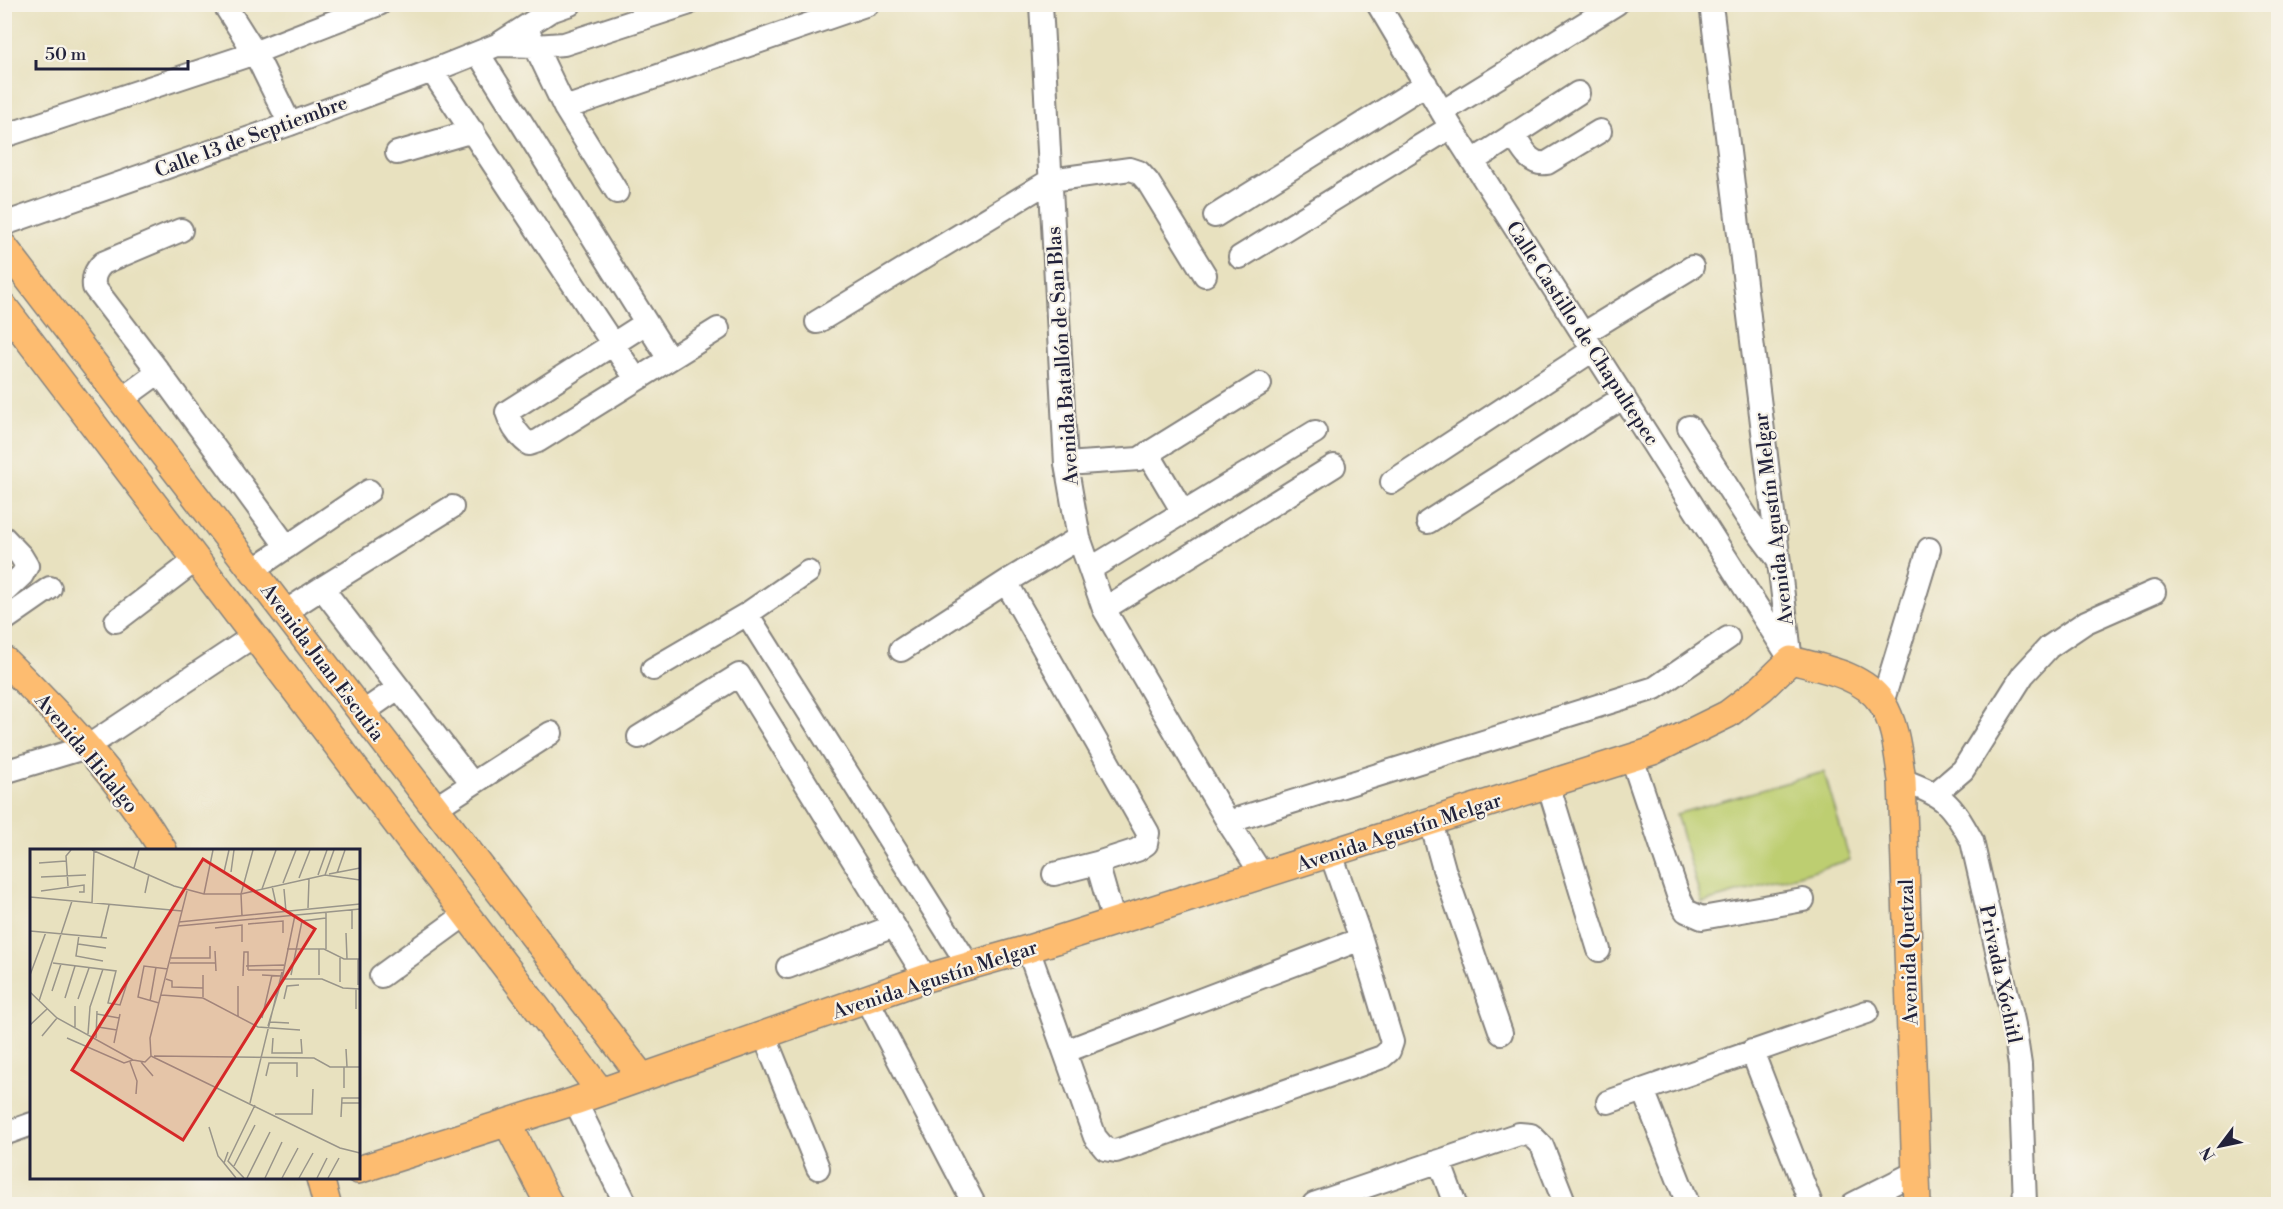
<svg xmlns="http://www.w3.org/2000/svg" width="2283" height="1209" font-family="'Libre Bodoni',serif">
	<rect width="100%" height="100%" fill="#f7f3e8"/>
	<filter id="ink" filterUnits="userSpaceOnUse"><feTurbulence type="fractalNoise" baseFrequency=".0167" numOctaves="2"/><feDisplacementMap in="SourceGraphic" scale="12" xChannelSelector="R" yChannelSelector="G"/><feConvolveMatrix kernelMatrix="1 2 1 2 8 2 1 2 1" color-interpolation-filters="sRGB"/></filter>
	<filter id="wash" filterUnits="userSpaceOnUse"><feTurbulence type="fractalNoise" baseFrequency=".008" numOctaves="4" result="noise"/><feDisplacementMap in="SourceGraphic" scale="24" xChannelSelector="R" yChannelSelector="G"/><feGaussianBlur stdDeviation="1.35" result="paint"/><feColorMatrix in="noise" values="0 0 0 0 0 0 0 0 0 0 0 0 0 0 0 0 0 1.4 0 .05"/><feComposite in="paint" operator="in"/></filter>
	<g filter="url(#wash)">
		<rect width="100%" height="100%" fill="#e8e1bf"/>
		<!-- green -->
		<path fill="#bdce71" stroke="#707856" stroke-width="1.5" d="M1824,772L1850,860L1702,903L1676,814Z"/>
	</g>
	<g filter="url(#ink)">
		<g fill="none" stroke-linecap="round" stroke-linejoin="round">
			<!-- minor casing -->
			<g stroke="#85827d" stroke-width="26">
				<path id="minor" d="M224,4L255,53L290,124
					M1041,4L1066,464L1079,538L1104,609L1228,822L1263,876
					M1378,4L1451,127L1791,660
					M1711,4L1790,653
					M530,35L565,108L617,192
					M497,45L535,46L564,44L687,4
					M478,53L669,359
					M432,71L636,379
					M565,108L868,4
					M1442,112L1616,4
					M1513,134C1522,148 1529,166 1547,163L1600,131
					M4,136L243,57L379,4
					M397,153L473,131
					M1473,161L1578,93
					M1215,216L1426,84
					M4,224L290,124L432,71L497,45L550,11L570,4
					M181,230L103,263C95,271 93,277 94,287L159,372L287,547
					M1240,257L1451,127
					M817,322L1051,180L1130,169L1139,172L1148,182L1205,275
					M646,323L507,412C511,425 518,436 529,444L538,441L718,329
					M1583,334L1692,267
					M122,399L159,372
					M1689,427L1748,519L1777,558
					M1148,453L1183,512
					M1066,464L1139,459L1260,384
					M1392,482L1593,350
					M452,507L322,588L472,783
					M1428,522L1624,397
					M4,538L21,556L27,566L22,575L4,592
					M1090,569L1315,432
					M253,570L369,491
					M1006,582L1148,833L1146,844L1137,850L1097,863L1114,922
					M1104,609L1334,466
					M285,612L322,588
					M747,614L969,966
					M4,620L50,588
					M116,621L197,559
					M901,650L1006,582L1079,538
					M653,669L747,614L808,572
					M1882,703L1929,549
					M362,713L398,688
					M639,737L739,675L926,978
					M1632,758L1678,895L1686,911L1702,918L1803,900
					M4,772L87,747L255,635
					M1902,780C1944,796 1950,801 1972,841L2014,1025L2020,1065L2025,1204
					M1548,784L1599,950
					M1936,793L1963,770L2023,675L2049,647L2086,622L2154,592
					M435,808L551,733
					M1228,822L1655,688L1728,638
					M1431,822L1444,869L1501,1033
					M1054,874L1097,863
					M1028,949L1095,1137L1105,1149L1116,1151L1382,1057L1389,1051L1392,1042L1361,939L1331,854
					M788,967L894,926
					M381,976L466,914
					M867,999L974,1204
					M764,1035L818,1168
					M1066,1051L1361,939
					M1752,1051L1811,1204
					M1643,1090L1688,1204
					M575,1101L626,1204
					M1608,1102L1867,1012
					M4,1134L32,1124
					M1439,1161L1455,1204
					M1314,1204L1519,1134L1531,1135L1542,1146L1565,1204
					M1853,1204L1916,1172"/>
			</g>
			<!-- major casing -->
			<g stroke="#85827d" stroke-width="30">
				<path id="major" d="M4,247L642,1077
					M4,307L601,1092
					M4,660C63,718 121,780 163,850
					M508,1124L549,1204
					M358,1170L575,1101L926,978L1028,949L1653,751L1728,714L1762,688L1791,660C1822,668 1863,675 1882,703C1896,725 1898,755 1902,780L1917,1204
					M320,1178L327,1204"/>
			</g>
			<!-- minor -->
			<use href="#minor" stroke="#fff" stroke-width="22"/>
			<!-- major -->
			<use href="#major" stroke="#fdbc70" stroke-width="27"/>
		</g>
	</g>
	<g text-anchor="middle" stroke-width="4.5" stroke-linejoin="round" paint-order="stroke">
		<!-- street labels -->
		<g font-size="20" fill="#22223b" stroke="#f7f3e8">
			<text transform="translate(251 136) rotate(-20)" y="7">Calle 13 de Septiembre</text>
			<text transform="translate(1583 333) rotate(57)" y="7">Calle Castillo de Chapultepec</text>
			<text transform="translate(1062 356) rotate(-94)" y="7">Avenida Batallón de San Blas</text>
			<text transform="translate(1773 519) rotate(-97)" y="7">Avenida Agustín Melgar</text>
			<text transform="translate(323 662) rotate(53)" y="7">Avenida Juan Escutia</text>
			<text transform="translate(87 753) rotate(50)" y="7">Avenida Hidalgo</text>
			<text transform="translate(1399 832) rotate(-18)" y="7">Avenida Agustín Melgar</text>
			<text transform="translate(1908 952) rotate(-92)" y="7">Avenida Quetzal</text>
			<text transform="translate(2001 974) rotate(78)" y="7">Privada Xóchitl</text>
			<text transform="translate(935 979) rotate(-18)" y="7">Avenida Agustín Melgar</text>
		</g>
	</g>
	<!-- overview -->
	<g transform="translate(30 849)">
		<rect width="330" height="330" fill="#e8e1bf"/>
		<path fill="none" stroke="#99958a" stroke-width="1.5" d="M62,1L144,37L174,45H211L295,26L330,31M9,14L36,12M104,19L109,1M194,23L199,1M201,23L204,1M307,24L315,1M299,25L330,19M288,26L297,1M295,26L304,1M11,28L56,26M269,29L280,1M253,34L266,1M38,37L36,7L41,1M242,37L246,55M232,40L246,1M254,40L256,63M11,42L54,36V43H49M115,44L119,25M174,45L183,1M0,48L152,62M62,54L64,2M278,59L279,30M322,61V80M212,67L211,45L223,1M149,73L330,55M218,75L253,72V84M148,77L330,60M185,79L212,76V93M0,82L77,89M316,84L317,110M49,86L46,107L73,112M71,89L79,56M48,95L76,99M257,100H294L314,110H330M296,100V63M185,102L186,122M141,109H180V97M328,110V136M23,114L86,122L78,154L90,156L99,128M140,114H185M216,117L254,116M218,121H253M0,126L16,83M173,126V148M232,126L251,127M261,126L272,72L296,69M289,126V100M213,127L214,103H218V121M136,130L142,132V138L173,139M253,130H292L313,139L330,140M310,133V109M326,140V160M22,142L31,115M0,143L27,169L103,211L115,213L121,207L120,189L157,42M131,146L173,149L228,178L270,181M35,149L45,117M48,150L59,119M254,150L257,137L269,136M9,152L42,52M120,152L126,118M129,154L108,148L114,117L138,120M45,157V178M67,165L89,169M208,167V137M232,169L242,126M240,173L259,174M0,176L17,160M238,177L252,130L265,66M68,178L87,181M58,185L60,158L73,120M12,187L27,169M37,189L94,214L103,211M66,189L67,162M243,189L242,204H272L271,190M84,194L90,165M316,200L317,218M121,207L310,299L330,304M124,207L284,209L300,218H330M100,213L107,232L106,245M111,213L123,227M236,227L239,214H267V228M314,239V218M220,254L252,123M311,254H330M245,265H282L283,240M311,268L312,249H330M179,278L188,307L194,314M198,303L194,314L206,329M204,317L225,276M214,329L198,312L225,256M217,329L240,283M235,329L252,293M252,329L268,299M269,329L283,304M287,329L297,309M298,329L309,309"/>
		<path fill="#d62828" fill-opacity="0.15" stroke="#d62828" stroke-width="3" d="M173,10L285,80L153,291L42,221Z"/>
		<rect width="330" height="330" fill="none" stroke="#22223b" stroke-width="3"/>
	</g>
	<!-- margin -->
	<rect width="2283" height="1209" fill="none" stroke="#f7f3e8" stroke-width="24"/>
	<!-- north arrow -->
	<g transform="translate(2220 1146) rotate(238)" stroke="#f7f3e8" stroke-width="4.5" paint-order="stroke">
	<path d="M0-4.5L10 22L0 15L-10 22Z" fill="#22223b"/>
	<text y="-9" font-size="16" font-weight="bold" text-anchor="middle" fill="#22223b">N</text>
	</g>
	<!-- scale -->
	<path d="M36 60v9h152v-9" fill="none" stroke="#22223b" stroke-width="3"/>
	<text x="45" y="60" font-size="18" fill="#22223b" stroke="#f7f3e8" stroke-width="4.5" paint-order="stroke">50 m</text>
</svg>
